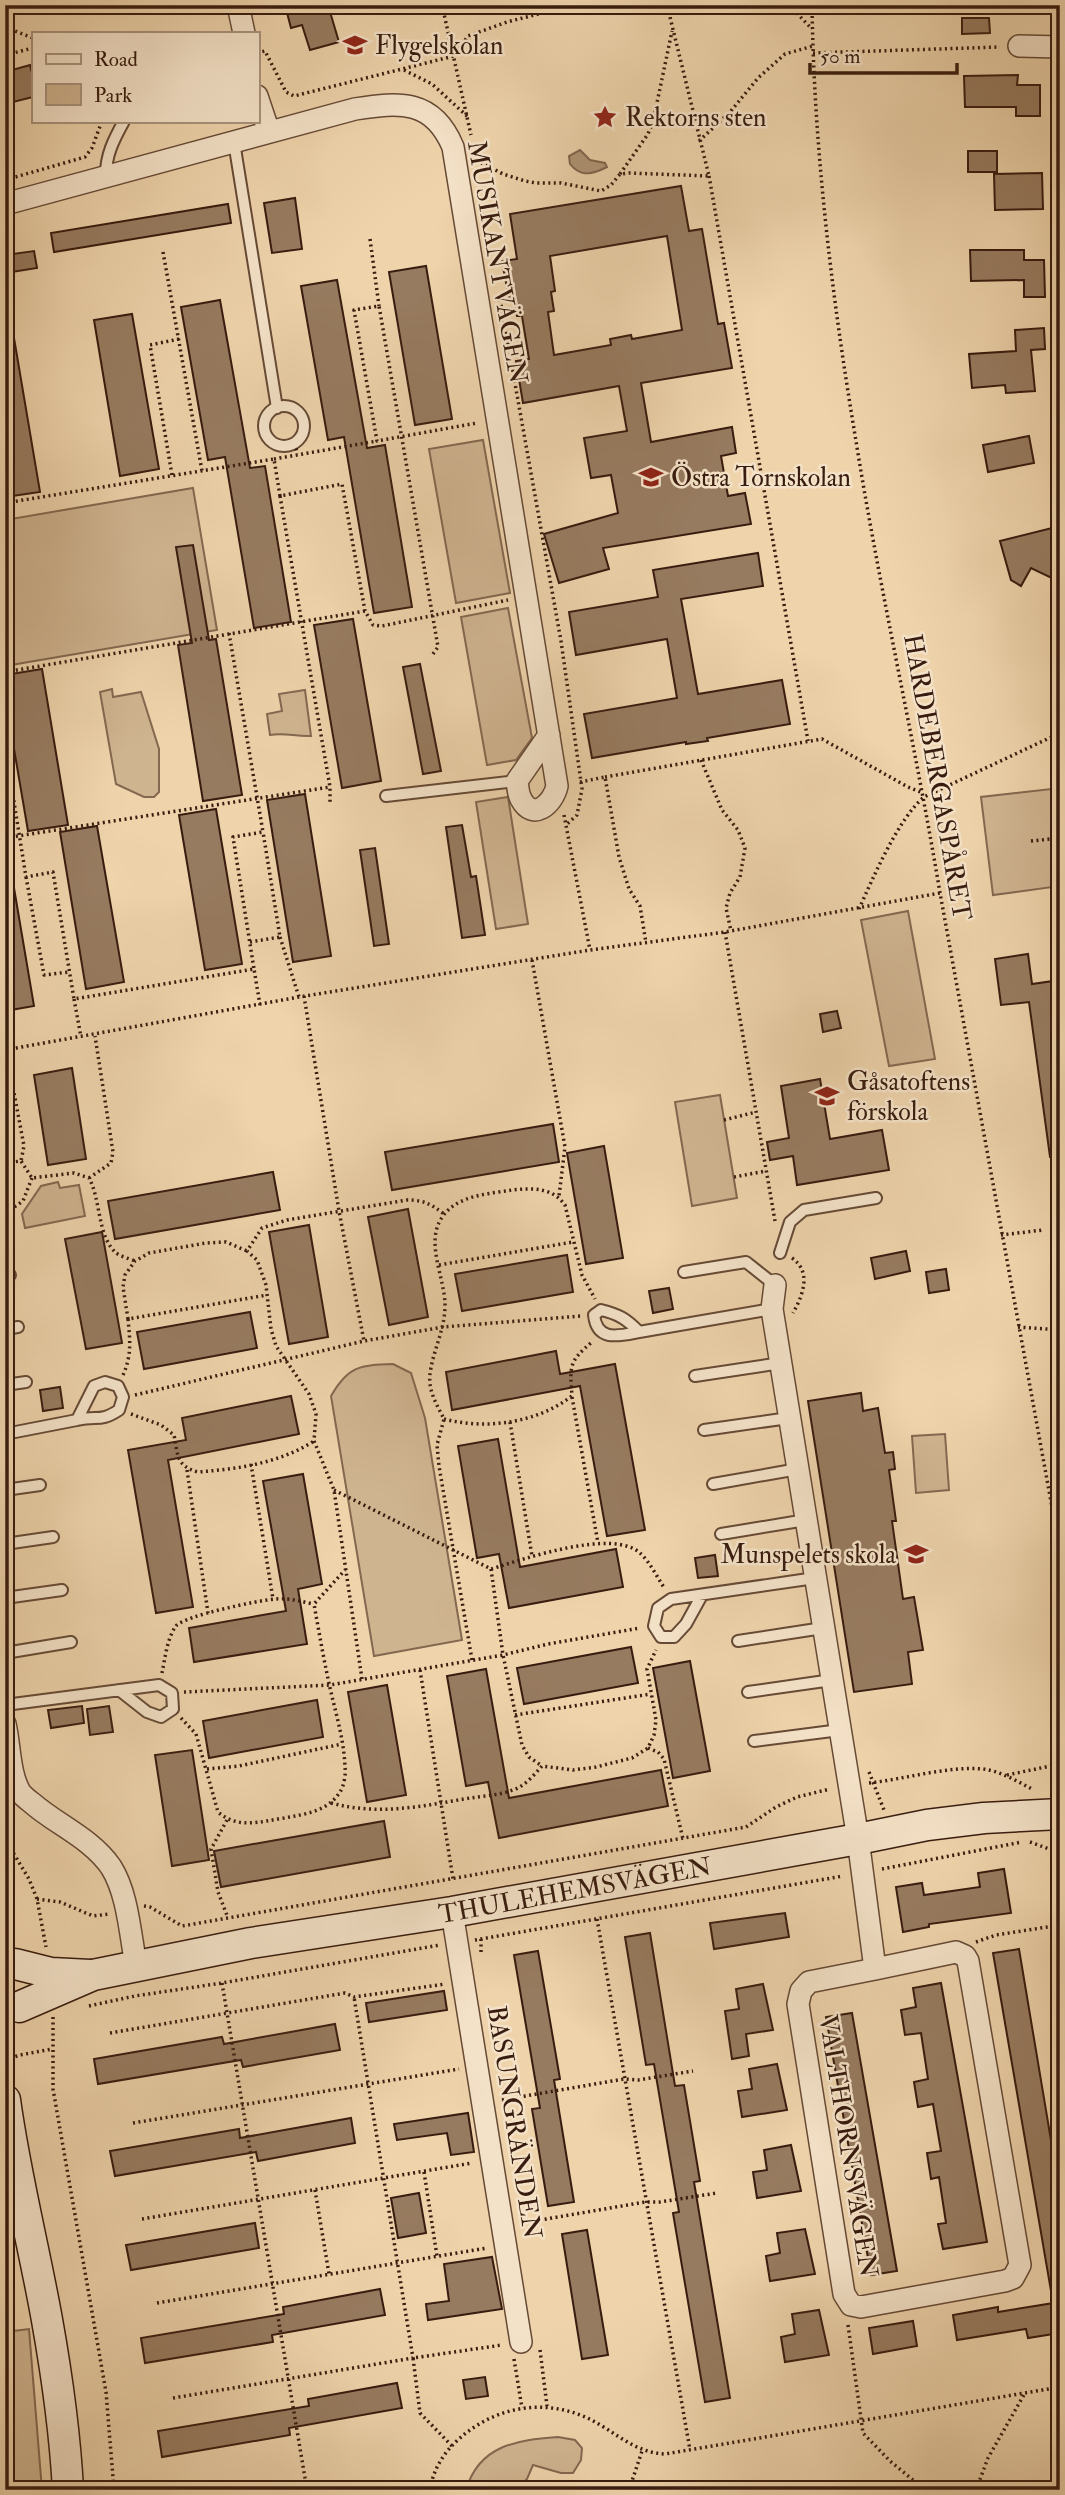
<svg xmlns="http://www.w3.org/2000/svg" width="1065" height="2495" font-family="'IM FELL Double Pica',serif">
	<rect width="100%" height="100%" fill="#eed3ab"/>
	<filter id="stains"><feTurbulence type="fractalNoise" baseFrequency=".00286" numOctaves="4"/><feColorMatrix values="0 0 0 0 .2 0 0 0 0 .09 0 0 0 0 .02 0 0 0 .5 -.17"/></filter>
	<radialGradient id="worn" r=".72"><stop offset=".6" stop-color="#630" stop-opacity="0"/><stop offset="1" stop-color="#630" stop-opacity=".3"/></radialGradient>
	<!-- green -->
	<path fill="#cfb490" stroke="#846850" stroke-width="2" d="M483,440L510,593L456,603L429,449Z
		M193,488L217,630L5,666V520Z
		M508,608L532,738L516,760L487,765L461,617Z
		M112,689L113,697L141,692L159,749V792L154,797H144L116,784L100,692Z
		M305,690L311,736C296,737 285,732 270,735L267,714L282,711L279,694Z
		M1060,788V886L993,895L981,797Z
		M508,797L528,924L496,929L476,802Z
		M908,911L935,1059L889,1066L861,920Z
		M720,1095L737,1198L692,1206L675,1102Z
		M58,1182L60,1188L79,1185L85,1216L25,1228L22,1214L41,1186Z
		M393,1364L411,1373L425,1418L462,1640L374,1656L331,1396C348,1366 360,1365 393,1364Z
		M945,1434L949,1490L916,1493L912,1436Z
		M29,2329L42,2490H5V2332Z
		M558,2437L575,2440L582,2448L581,2460L573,2473H561L533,2465L527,2479L518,2488L494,2484L491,2490H466C479,2445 517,2440 558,2437Z"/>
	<!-- water -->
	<path fill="#b09576" stroke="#80654d" stroke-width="2" d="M580,150L590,160L605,163L607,167C593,174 581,178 570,164L569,156Z"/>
	<!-- building -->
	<path fill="#977b60" stroke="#381c0f" stroke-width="2" fill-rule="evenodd" d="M285,5H328L339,42L310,50L302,25L291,28Z
		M962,18H989L990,33L962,34Z
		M30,65L33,77V97L5,104V72Z
		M1018,75L1017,85H1040V116H1016V107H965L964,76Z
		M968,151H997V172H968Z
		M1042,173L1043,209L995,210L994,174Z
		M681,186L689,231L702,229L718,324L724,323L732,368L641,383L651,442L732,427L736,453L721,456L728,496L745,493L751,524L603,548L609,569L559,583L544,534L618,513L611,475L591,478L584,438L627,431L619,386L523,403L516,361L529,359L522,316H517L514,298L509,299L502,261L517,259L510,214ZM667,236L682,330L632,339L631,335L610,339L611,345L554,355L548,312L554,311L551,292L555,291L550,256Z
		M295,198L302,249L272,253L264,203Z
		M228,204L231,223L54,252L51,233Z
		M970,250H1024V260H1044L1045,297H1024V280L971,281Z
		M34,251L37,268L5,273V255Z
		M426,266L452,419L415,425L389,272Z
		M337,280L367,448L385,445L412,607L374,613L344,437L328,440L301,286Z
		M220,300L250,468L265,466L291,622L254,628L225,457L208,460L181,307Z
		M132,314L159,469L120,476L94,320Z
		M1044,328L1045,349L1031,350L1035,391L1006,393L1005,385L972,388L969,354L1016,351L1015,330Z
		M14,338L40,492L5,497V339Z
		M1029,436L1034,463L988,472L983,445Z
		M1060,526V582L1031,568L1021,586L1011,580L1000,541Z
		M193,545L209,640L216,639L242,795L203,801L178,645L192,643L176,547Z
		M758,553L763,586L681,599L698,694L782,680L790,724L707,738L708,741L686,744V742L592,758L584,714L677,698L667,639L576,655L569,612L658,597L653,570Z
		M353,619L381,781L342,788L314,625Z
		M420,664L441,771L423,774L403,667Z
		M42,669L68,825L28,831L5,696V675Z
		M305,794L331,956L293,962L267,800Z
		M216,809L242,964L205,970L179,815Z
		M462,825L471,877L476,876L485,935L462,938L446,827Z
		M97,826L124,982L86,989L60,832Z
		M375,848L389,944L374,946L360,850Z
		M14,888L34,1006L5,1011V889Z
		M1028,954L1032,984L1060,980V1156L1050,1157L1029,1002L1001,1005L995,959Z
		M837,1011L841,1028L823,1032L820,1014Z
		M72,1068L86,1159L48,1165L34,1075Z
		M820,1079L830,1139L882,1130L889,1170L797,1185L793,1156L770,1160L767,1142L789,1138L781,1086Z
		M553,1124L559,1162L392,1190L385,1152Z
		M604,1146L623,1258L586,1264L567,1153Z
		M273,1172L280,1210L115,1239L108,1201Z
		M408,1209L428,1317L389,1325L368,1217Z
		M309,1225L328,1337L289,1344L269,1232Z
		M102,1232L122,1343L86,1349L65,1239Z
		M906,1251L910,1271L875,1279L871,1258Z
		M567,1255L573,1292L462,1311L455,1274Z
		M946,1269L949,1290L929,1293L926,1272Z
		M669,1288L673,1309L653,1313L649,1291Z
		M250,1312L257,1348L144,1369L137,1332Z
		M556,1351L560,1374L615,1364L645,1530L607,1536L580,1386L452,1410L446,1372Z
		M60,1387L63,1408L43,1411L40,1390Z
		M861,1393L863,1411L878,1408L885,1453L893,1452L895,1469L889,1470L896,1521H892L903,1599L914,1597L923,1650L908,1652L912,1684L854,1692L808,1401Z
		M291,1396L299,1434L168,1460L193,1607L156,1613L128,1450L186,1440L182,1418Z
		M498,1439L520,1567L616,1549L623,1587L509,1608L499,1554L477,1558L458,1446Z
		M303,1474L322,1584L298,1589L307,1644L194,1662L189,1628L286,1611L263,1481Z
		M715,1555L718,1576L698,1578L695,1558Z
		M631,1647L638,1683L524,1704L517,1668Z
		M690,1661L710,1771L673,1778L653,1668Z
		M486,1669L509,1798L661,1770L668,1806L499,1838L488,1782L466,1786L447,1676Z
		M387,1685L406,1795L367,1802L348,1692Z
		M317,1700L323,1737L209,1758L203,1721Z
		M82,1706L84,1723L51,1728L48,1710Z
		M109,1706L113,1732L90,1735L87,1709Z
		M192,1750L209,1860L172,1866L155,1755Z
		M384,1821L390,1857L221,1887L214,1851Z
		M1004,1869L1011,1913L929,1924V1927L903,1932L896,1887L922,1883L924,1895L980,1887L978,1873Z
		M785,1913L789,1937L714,1949L710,1923Z
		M650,1933L675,2086L684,2085L700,2181L694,2182L730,2398L705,2402L673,2213L679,2212L654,2064L646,2065L625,1937Z
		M1019,1949L1060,2194V2291H1051L993,1953Z
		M538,1951L560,2079L554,2080L574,2202L548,2206L532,2109L540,2108L514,1955Z
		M941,1983L987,2242L943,2249L938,2224L946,2223L939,2177L931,2179L927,2153L941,2151L933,2104L918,2107L914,2082L928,2079L921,2033L905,2035L901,2010L916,2007L913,1988Z
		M763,1984L773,2030L746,2034L749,2056L732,2059L725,2011L739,2009L736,1989Z
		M444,1991L447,2010L369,2022L366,2003Z
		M852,2013L897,2271L871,2275L826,2017Z
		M335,2024L340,2050L243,2067L241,2060L98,2084L94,2059L222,2037L224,2044Z
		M777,2064L787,2110L742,2117L738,2091L752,2089L749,2069Z
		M468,2113L474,2152L451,2155L447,2133L397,2140L394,2124Z
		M351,2118L355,2143L258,2161L256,2152L115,2176L110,2151L239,2129L240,2138Z
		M791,2145L801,2191L757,2198L753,2172L767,2170L764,2150Z
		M419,2193L426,2233L398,2238L391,2198Z
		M255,2223L259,2248L131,2270L126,2245Z
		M805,2229L815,2274L770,2281L766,2256L780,2253L777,2233Z
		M587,2230L608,2355L582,2359L562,2234Z
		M492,2257L502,2309L428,2320L426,2304L449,2301L444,2264Z
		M380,2289L385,2315L272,2335L273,2342L145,2363L141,2338L284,2314L283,2307Z
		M1060,2302V2333L1028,2338L1026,2329L957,2340L953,2315L998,2307V2312Z
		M819,2310L829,2355L785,2362L781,2337L795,2334L792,2314Z
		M913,2321L917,2346L873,2354L869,2328Z
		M485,2377L488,2396L466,2399L463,2380Z
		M397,2383L402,2408L289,2428L290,2435L162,2457L158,2431L309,2406L308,2399Z"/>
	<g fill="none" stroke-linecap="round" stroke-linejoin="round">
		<!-- lane casing -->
		<g stroke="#664a36" stroke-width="14">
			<path id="lane" d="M234,142L277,408
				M106,178C105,156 114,139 124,121
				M264 426a20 20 0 1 1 40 0a20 20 0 1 1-40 0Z
				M386,796L517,781
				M780,1253L790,1222L804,1210L876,1198
				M684,1272L746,1262L775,1285
				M5,1275H10
				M5,1329L18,1327
				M639,1332C627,1319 618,1314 601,1310L594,1315C597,1342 618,1336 639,1332L772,1309
				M695,1376L781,1363
				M5,1385L26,1382
				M704,1430L789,1418
				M5,1434L77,1420C98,1415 99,1423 119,1410L123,1397L118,1386L105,1382L94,1386L77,1420
				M713,1484L798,1469
				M5,1490L40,1485
				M721,1534L806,1520
				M5,1544L53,1537
				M702,1595L686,1624L674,1637H661L654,1626L658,1608L671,1599L815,1578
				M5,1598L62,1590
				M738,1641L823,1628
				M5,1653L71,1642
				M748,1692L832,1680
				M5,1705L159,1685L172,1693L173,1709L161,1717L147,1712L119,1690
				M754,1741L840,1730"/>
		</g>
		<!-- street casing -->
		<g stroke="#664a36" stroke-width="24">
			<path id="street" d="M238,5L244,33
				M1019,46L1060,47
				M257,96L269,132
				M5,204L355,109C400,102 433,99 453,147L557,786C553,804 533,822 521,799C518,794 518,787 517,781L549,735
				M775,1285L772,1309L858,1839L875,1969L809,1982L801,1991L798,2004L844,2294L851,2305L861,2307L1005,2281L1013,2278L1020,2265L968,1961L965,1956L956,1952L875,1969
				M5,1724C10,1745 9,1773 20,1792C23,1796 28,1800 32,1803C57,1825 91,1838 111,1867C128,1894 130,1934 136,1965
				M452,1912L521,2342"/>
		</g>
		<!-- secondary casing -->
		<g stroke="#381c0f" stroke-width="33">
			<g id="secondary">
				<path d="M15,1964L51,1973L90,1975"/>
				<path id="s1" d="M19,2007L93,1975L251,1943L452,1912L858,1839L927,1825L984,1818L1060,1814"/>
				<path d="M5,2100C15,2174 34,2247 47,2320C57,2376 65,2433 68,2490"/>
			</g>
		</g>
		<!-- path -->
		<path stroke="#381c0f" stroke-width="3.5" stroke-dasharray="2 3.5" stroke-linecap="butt" d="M111,5L114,7
			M442,5L471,135
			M789,5L812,29
			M812,5C814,150 832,298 856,441C880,592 915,742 940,893L1060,1551
			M5,27L33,38
			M257,53L265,51L286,92L294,96L454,56L468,36L507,22L574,5
			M813,53L1000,47
			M5,55L33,48
			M404,70L432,84L468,117
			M699,141L730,112L758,78L785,54L813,46
			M476,160L503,174L525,181L536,183H561L601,191L611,185L620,174L629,173L709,176L667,5
			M620,174L648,134L653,122L672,31
			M709,176L808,741
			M5,180L85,157L92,148L102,121
			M370,239L379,306
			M163,252L202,471
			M499,294L561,641L582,789L577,815L566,825
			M295,443L297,454
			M274,459L377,441
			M172,475L150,345L179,339
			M280,496L330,787V803
			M5,503L274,459L280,496L342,484L365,611L373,625L382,626L508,600
			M229,633L263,832L233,837L254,969
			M433,654L438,647L379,306L354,310L377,441L477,423
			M5,672L365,611
			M5,746L26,877L53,872L74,999L254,969L260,1005
			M701,760L722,810L738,830L745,848L740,877L730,893L726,908L731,931
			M605,777L822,739L908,787L923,793
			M580,782L605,777L619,857L629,889L640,906L646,943
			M564,815L590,950
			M5,838L330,787
			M1031,841L1060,838
			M26,877L44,975L69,972
			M859,909C873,878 898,819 924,797L1060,733
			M725,932L775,1221
			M280,937L299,997
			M250,942L280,937L263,832
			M532,960L565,1147L559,1196
			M304,996L339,1211L364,1341
			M74,999L81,1037
			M5,1050L299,997L590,950L725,932L940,893
			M6,1050L24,1146L21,1161
			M724,1120L756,1112
			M5,1163L21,1161L32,1178L74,1173L89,1178C101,1200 97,1234 115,1252C119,1256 130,1259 135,1261
			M734,1177L766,1171
			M89,1178L111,1163L113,1152L95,1036
			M10,1210L23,1201L32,1178
			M1001,1235L1043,1230
			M792,1258C812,1272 803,1295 793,1313
			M439,1265L573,1242
			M128,1319L123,1287L125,1275L135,1261L149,1253L206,1243L226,1242L247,1251
			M1018,1327L1060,1330
			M123,1375C132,1355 130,1340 128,1319L267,1295
			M135,1395L364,1341L443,1327L581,1316
			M572,1397L598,1543
			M131,1414L161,1425L174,1435C178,1455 176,1466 198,1472C238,1469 280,1463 314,1441
			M444,1419C486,1430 537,1423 572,1396C570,1367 568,1362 592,1342
			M510,1422L532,1556
			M251,1464L273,1599
			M187,1470L208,1613
			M334,1490L491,1569C524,1559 612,1528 640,1553C650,1562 657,1577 665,1589
			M491,1569L503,1655L522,1745L529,1757L542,1766
			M472,1660L439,1466L437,1445L444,1419C437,1405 428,1391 430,1374C433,1350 445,1330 445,1305C445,1278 424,1241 443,1216C458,1195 488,1194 512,1190C532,1188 552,1187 565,1205L582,1275L595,1299
			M420,1670L453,1879
			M162,1673C165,1659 167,1638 176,1626C183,1616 260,1600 275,1599C289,1598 300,1601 313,1604
			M362,1679L334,1490L314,1441L316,1414L309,1394L276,1346L271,1329L266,1285L257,1260L247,1251L262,1228L287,1220L407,1200C424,1200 431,1204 444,1214
			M184,1692L330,1685L503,1655L548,1644L640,1628
			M515,1715L651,1694
			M181,1718L196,1734L218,1812C238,1829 259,1822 284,1818C305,1814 327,1812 340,1792C344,1786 346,1774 345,1767C344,1740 336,1714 330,1688C324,1661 319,1632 314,1604L345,1570
			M648,1748L658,1752L664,1759L683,1839
			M207,1769L239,1766L342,1744
			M869,1772L884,1810
			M1007,1775L1060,1764
			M869,1783C906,1779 946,1766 983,1769C1001,1771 1018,1782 1034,1790
			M331,1803C379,1816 423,1806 470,1798C484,1796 500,1795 513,1790C525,1786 534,1775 542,1766L573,1770L596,1767L632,1758L648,1748L654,1735L656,1720L647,1669L656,1650
			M227,1820L211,1849L218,1892L228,1918
			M5,1839L29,1879L37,1899L46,1947
			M1030,1842L1060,1853
			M882,1869L1022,1842
			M37,1899L60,1902L93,1916L109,1914
			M144,1906L150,1907L182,1926L188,1925L746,1827L776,1807L797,1797L830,1789
			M597,1919L690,2450
			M481,1939V1954
			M475,1940L843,1876
			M976,1942L996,1935L1060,1925
			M222,1983L307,2490
			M89,2006L135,1996L222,1983L440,1945
			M53,2017V2089L106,2392L114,2490
			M110,2033L345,1993L354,1997L445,1984
			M5,2060L20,2055L52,2049
			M502,2100L624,2079L638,2080L693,2071
			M133,2123L459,2069
			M424,2172L437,2256
			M315,2190L329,2274
			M142,2219L472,2163
			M523,2223L645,2202H660L717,2193
			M157,2303L487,2248
			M848,2325L863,2433L890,2461L925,2490
			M540,2350L547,2406
			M514,2359L522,2408
			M173,2398L413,2358L354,1997
			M452,2446L420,2413L413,2358L502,2345
			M431,2484C437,2459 454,2440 476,2426C515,2401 563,2401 602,2426C623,2439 640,2453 665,2454L1060,2387
			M393,2490L431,2484L432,2490
			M629,2490L642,2451
			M976,2490L988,2458L1025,2393"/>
		<!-- lane -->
		<use href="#lane" stroke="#f4e2c8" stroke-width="10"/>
		<!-- street -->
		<use href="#street" stroke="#f4e2c8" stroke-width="21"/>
		<!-- secondary -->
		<use href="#secondary" stroke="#f4e2c8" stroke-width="30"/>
	</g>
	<!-- icons -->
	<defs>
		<g id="school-bare" transform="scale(1.89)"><path d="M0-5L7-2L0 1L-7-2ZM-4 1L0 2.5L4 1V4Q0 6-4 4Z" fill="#8f2418" stroke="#f4e2c8" stroke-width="2.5" paint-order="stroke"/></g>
		<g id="sight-bare" transform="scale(1.89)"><path d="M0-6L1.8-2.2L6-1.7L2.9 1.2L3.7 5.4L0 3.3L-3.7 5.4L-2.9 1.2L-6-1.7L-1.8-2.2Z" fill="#8f2418" stroke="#f4e2c8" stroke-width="2.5" paint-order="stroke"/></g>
	</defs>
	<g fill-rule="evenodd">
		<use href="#school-bare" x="355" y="45"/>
		<use href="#sight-bare" x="605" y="117"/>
		<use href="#school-bare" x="651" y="477"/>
		<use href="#school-bare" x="827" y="1096"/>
		<use href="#school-bare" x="916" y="1554"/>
	</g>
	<g text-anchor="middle" stroke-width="5" stroke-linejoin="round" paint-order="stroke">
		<!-- poi labels -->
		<g font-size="26" fill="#381c0f" stroke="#f4e2c8" text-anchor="start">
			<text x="375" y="54">Flygelskolan</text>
			<text x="625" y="126">Rektorns sten</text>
			<text x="671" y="486">Östra Tornskolan</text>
			<text x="847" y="1090">Gåsatoftens<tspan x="847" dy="30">förskola</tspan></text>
			<text x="896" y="1563" text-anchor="end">Munspelets skola</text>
		</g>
		<!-- street labels -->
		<g font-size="26" fill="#381c0f" stroke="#f4e2c8">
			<text transform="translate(498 262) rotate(80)" y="9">MUSIKANTVÄGEN</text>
			<text transform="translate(938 777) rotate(80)" y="9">HARDEBERGASPÅRET</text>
			<text dy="9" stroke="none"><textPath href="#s1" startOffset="570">THULEHEMSVÄGEN</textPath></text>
			<text transform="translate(515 2122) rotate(81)" y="9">BASUNGRÄNDEN</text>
			<text transform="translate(849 2146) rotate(81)" y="9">VALTHORNSVÄGEN</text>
		</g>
	</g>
	<!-- margin -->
	<rect width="1065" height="2495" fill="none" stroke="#eed3ab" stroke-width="28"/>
	<rect x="7" y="7" width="1051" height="2481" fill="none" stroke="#381c0f" stroke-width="3.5"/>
	<rect x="14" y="14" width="1037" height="2467" fill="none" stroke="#381c0f" stroke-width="2"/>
	<!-- legend -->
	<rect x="32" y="32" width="228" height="91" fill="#f4e2c8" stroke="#a9937e" stroke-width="2"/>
	<rect x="46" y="54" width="35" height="10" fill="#f4e2c8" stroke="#a9937e" stroke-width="2"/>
	<text x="94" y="66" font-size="21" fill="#381c0f">Road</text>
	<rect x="46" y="84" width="35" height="21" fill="#cfb490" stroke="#a9937e" stroke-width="2"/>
	<text x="94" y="102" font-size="21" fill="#381c0f">Park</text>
	<!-- scale -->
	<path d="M810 63v10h147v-10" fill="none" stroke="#381c0f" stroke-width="3.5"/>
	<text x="820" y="63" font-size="21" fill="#381c0f" stroke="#f4e2c8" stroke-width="5" paint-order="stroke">50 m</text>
	<rect width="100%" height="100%" filter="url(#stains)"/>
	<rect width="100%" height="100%" fill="url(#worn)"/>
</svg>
